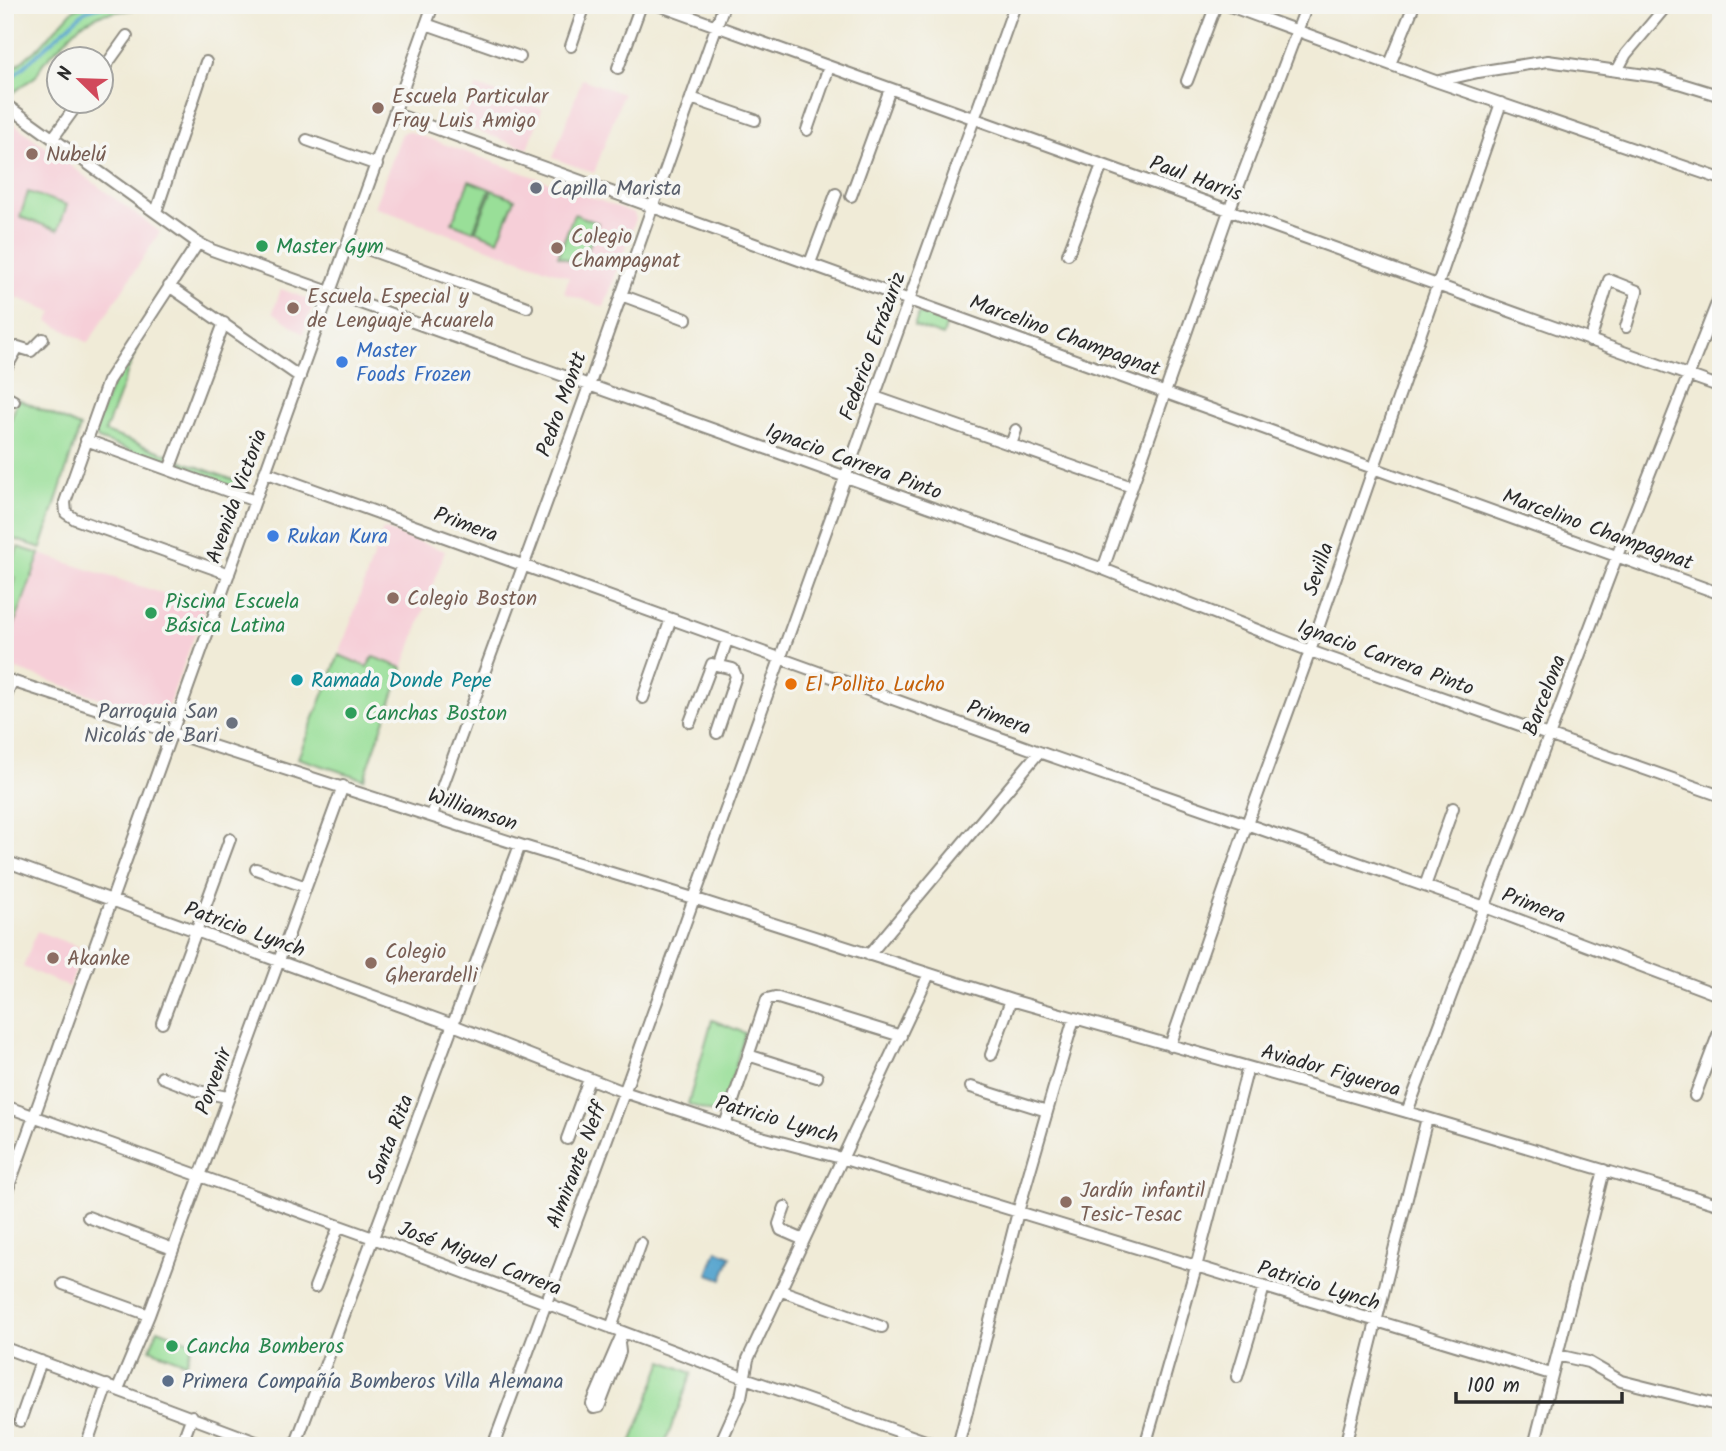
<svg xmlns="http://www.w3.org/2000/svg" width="1726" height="1451" font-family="Kalam,sans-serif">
	<rect width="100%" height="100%" fill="#f6f6f2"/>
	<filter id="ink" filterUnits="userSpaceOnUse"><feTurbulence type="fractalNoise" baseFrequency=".0143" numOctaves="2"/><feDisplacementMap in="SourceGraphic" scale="14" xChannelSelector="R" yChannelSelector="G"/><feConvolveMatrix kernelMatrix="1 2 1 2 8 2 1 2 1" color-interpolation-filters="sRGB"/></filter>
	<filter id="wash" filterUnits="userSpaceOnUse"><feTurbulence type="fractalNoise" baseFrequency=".00686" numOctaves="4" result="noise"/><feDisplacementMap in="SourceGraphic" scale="28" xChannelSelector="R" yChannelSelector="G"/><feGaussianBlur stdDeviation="1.57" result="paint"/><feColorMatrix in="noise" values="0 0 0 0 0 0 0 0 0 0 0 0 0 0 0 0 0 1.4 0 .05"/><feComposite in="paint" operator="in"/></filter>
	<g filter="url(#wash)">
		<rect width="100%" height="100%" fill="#f0ebd7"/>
		<!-- built -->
		<path fill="#f6cfd8" d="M582,79L623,94L594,173L553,158Z
			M477,86L542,109L528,149L461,125Z
			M5,117L160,232L88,343L48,321L53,312L5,293Z
			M408,131L634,213L636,219L604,307L564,293L569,277L374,207L402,133Z
			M281,289L310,300L313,305L303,334L273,312Z
			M383,529L445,551L403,668L373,658L368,667L339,655Z
			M40,554L205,607L165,715L157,718L5,665V651Z
			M37,931L84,949L69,987L23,967Z"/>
		<!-- green -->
		<path fill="#99df98" stroke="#628562" stroke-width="2" d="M84,5H161L102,14L81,24L43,63L36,76L5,98V75L39,47L73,10Z
			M469,181L490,189L473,231L452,223Z
			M492,190L515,199L498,240L475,231Z
			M28,192L67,205L58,230L20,217Z
			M574,214L598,223L582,265L558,256Z
			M919,313L947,323L943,336L914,326Z
			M137,347L105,432L170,455L163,462L98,439L94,432L113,382Z
			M18,399L80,427L41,548L5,536V437Z
			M179,460L245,484L243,490L181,469Z
			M18,547L40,554L5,651V610L16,578L8,575Z
			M339,655L367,667L373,657L403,668L364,779L298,758Z
			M712,1020L745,1033L721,1116L688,1104Z
			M158,1329L193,1342L186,1363L150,1349Z
			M663,1361L692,1373L664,1446H630Z"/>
		<!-- water -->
		<path fill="#53a3cd" stroke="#3f677c" stroke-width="2" d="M717,1250L731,1256L722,1279L708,1274Z"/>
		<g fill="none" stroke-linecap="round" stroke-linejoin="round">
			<!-- stream -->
			<path stroke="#53a3cd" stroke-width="3.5" d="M5,84L85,11L105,5"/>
		</g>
	</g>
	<g filter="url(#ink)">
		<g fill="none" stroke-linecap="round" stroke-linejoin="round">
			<!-- minor casing -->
			<g stroke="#8e8b81" stroke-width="14">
				<path id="minor" d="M658,5L1721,387
					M1227,5L1438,82L1721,179
					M426,24L520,57
					M571,46L585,5
					M1390,64L1414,5
					M618,68L641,5
					M1618,69L1626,54L1667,5
					M102,71L127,36
					M1187,81L1216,5
					M1439,81L1478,72L1548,61L1659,77L1721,96
					M691,98L755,120
					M5,104L198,243L212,250L1103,569L1310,651L1721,796
					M396,114L1721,594
					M807,130L829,67
					M53,138L79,102
					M307,140L377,165
					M851,196L890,89
					M156,212L206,62
					M348,242L527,307
					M198,243L108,381L65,502L66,513L75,519L229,574
					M1068,254L1102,165
					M810,263L836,194
					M169,286L300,377
					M621,295L686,319
					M1590,341L1609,280L1637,291L1626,327
					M5,370L18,347L31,351L43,339
					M5,396L14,401
					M875,397L1132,487
					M86,440L255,501
					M1011,445L1016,430
					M169,470L224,323
					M265,472L1039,752L1485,907L1721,996
					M1103,569L1229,211L1307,5
					M719,664L727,640
					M5,679L520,845L693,898L1011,1000L1407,1112L1721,1205
					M643,698L671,619
					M5,699L12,681
					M690,722L712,664L733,669L736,676L717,733
					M432,815L584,400L724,5
					M5,861L453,1025L624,1092L754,1135L841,1158L1551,1374
					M256,869L306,887
					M1425,886L1453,808
					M869,955L1039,752
					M162,1023L230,839
					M1170,1046L1247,824L1310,651L1501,103
					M748,1055L817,1077
					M991,1055L1011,1000
					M162,1077L198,1091L227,1097
					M971,1087L1047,1111
					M1695,1096L1721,1027
					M5,1106L373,1238L745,1378L940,1446
					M1407,1112L1617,556L1721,293
					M725,1125L767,999L775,997L901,1036
					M567,1139L589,1079
					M5,1197L433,5
					M785,1207L779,1224L781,1230L804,1240
					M88,1217L173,1249
					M63,1284L149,1315
					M315,1287L339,1226
					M782,1291L882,1327
					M611,1328L641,1243
					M619,1343L620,1352L599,1407L594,1408L592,1404L623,1332
					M5,1348L267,1446
					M1557,1355L1588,1362L1621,1381L1721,1406
					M1237,1377L1264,1287
					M118,1389L149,1315L343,786
					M20,1421L41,1361
					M86,1446L107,1385
					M181,1446L192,1416
					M295,1446L520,845
					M493,1446L628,1082L1015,5
					M719,1446L741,1397L748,1359L929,974
					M958,1446L1018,1212L1074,1018
					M1145,1446L1196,1267L1248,1067
					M1345,1446L1427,1118
					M1534,1446L1604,1170"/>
			</g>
			<!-- minor -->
			<use href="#minor" stroke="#fff" stroke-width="10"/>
		</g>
	</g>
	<!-- markers -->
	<g fill="#8d6e63" stroke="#f6f6f2" stroke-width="2.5">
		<circle cx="378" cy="108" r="7"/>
		<circle cx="32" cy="154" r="7"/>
		<circle cx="557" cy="248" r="7"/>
		<circle cx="293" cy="308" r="7"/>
		<circle cx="393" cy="598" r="7"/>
		<circle cx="53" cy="958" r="7"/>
		<circle cx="371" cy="963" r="7"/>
		<circle cx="1066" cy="1202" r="7"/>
	</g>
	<g fill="#6b7280" stroke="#f6f6f2" stroke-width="2.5">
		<circle cx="536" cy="188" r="7"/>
		<circle cx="232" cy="723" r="7"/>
	</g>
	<g fill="#2e9e5b" stroke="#f6f6f2" stroke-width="2.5">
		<circle cx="262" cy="246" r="7"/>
		<circle cx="151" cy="613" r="7"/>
		<circle cx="351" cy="713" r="7"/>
		<circle cx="172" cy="1346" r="7"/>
	</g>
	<g fill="#3f7fe0" stroke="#f6f6f2" stroke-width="2.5">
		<circle cx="342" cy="362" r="7"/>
		<circle cx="273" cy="536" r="7"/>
	</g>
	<circle fill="#0f9aa8" stroke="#f6f6f2" stroke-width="2.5" cx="297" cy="680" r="7"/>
	<circle fill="#e8710a" stroke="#f6f6f2" stroke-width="2.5" cx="791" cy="684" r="7"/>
	<circle fill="#5c6f8a" stroke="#f6f6f2" stroke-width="2.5" cx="168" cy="1381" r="7"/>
	<g text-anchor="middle" stroke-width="7" stroke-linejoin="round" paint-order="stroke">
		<!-- education labels -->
		<g font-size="21" fill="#785e54" stroke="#f6f6f2" text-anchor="start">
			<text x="392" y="103">Escuela Particular<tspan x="392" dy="24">Fray Luis Amigo</tspan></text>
			<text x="46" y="161">Nubelú</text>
			<text x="571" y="243">Colegio<tspan x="571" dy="24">Champagnat</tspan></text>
			<text x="307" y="303">Escuela Especial y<tspan x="307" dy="24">de Lenguaje Acuarela</tspan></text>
			<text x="407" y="605">Colegio Boston</text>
			<text x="385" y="958">Colegio<tspan x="385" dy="24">Gherardelli</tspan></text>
			<text x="67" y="965">Akanke</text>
			<text x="1080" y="1197">Jardín infantil<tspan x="1080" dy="24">Tesic-Tesac</tspan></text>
		</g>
		<!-- street labels -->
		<g font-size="21" fill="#2b2b2b" stroke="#f6f6f2">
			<text transform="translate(1196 178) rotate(20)" y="7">Paul Harris</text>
			<text transform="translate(1065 335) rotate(20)" y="7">Marcelino Champagnat</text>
			<text transform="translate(872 346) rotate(-70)" y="7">Federico Errázuriz</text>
			<text transform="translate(561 404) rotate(-70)" y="7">Pedro Montt</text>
			<text transform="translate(854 461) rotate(20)" y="7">Ignacio Carrera Pinto</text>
			<text transform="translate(236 496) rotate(-70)" y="7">Avenida Victoria</text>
			<text transform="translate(466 524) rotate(20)" y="7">Primera</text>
			<text transform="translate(1598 529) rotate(20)" y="7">Marcelino Champagnat</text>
			<text transform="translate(1318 569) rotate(-71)" y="7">Sevilla</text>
			<text transform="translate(1386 657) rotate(20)" y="7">Ignacio Carrera Pinto</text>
			<text transform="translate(1544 695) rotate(-69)" y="7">Barcelona</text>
			<text transform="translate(999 717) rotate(20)" y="7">Primera</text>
			<text transform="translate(473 809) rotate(19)" y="7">Williamson</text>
			<text transform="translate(1534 905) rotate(21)" y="7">Primera</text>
			<text transform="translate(245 929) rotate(20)" y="7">Patricio Lynch</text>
			<text transform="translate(1331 1070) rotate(16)" y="7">Aviador Figueroa</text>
			<text transform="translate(213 1081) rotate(-70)" y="7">Porvenir</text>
			<text transform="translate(777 1119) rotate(16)" y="7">Patricio Lynch</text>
			<text transform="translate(390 1139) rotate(-69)" y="7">Santa Rita</text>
			<text transform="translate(576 1165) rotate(-69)" y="7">Almirante Neff</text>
			<text transform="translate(480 1258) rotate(21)" y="7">José Miguel Carrera</text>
			<text transform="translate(1319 1285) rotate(17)" y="7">Patricio Lynch</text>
		</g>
		<!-- worship labels -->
		<g font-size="21" fill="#5b616d" stroke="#f6f6f2" text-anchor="start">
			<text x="550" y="195">Capilla Marista</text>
			<text x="218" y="718" text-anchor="end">Parroquia San<tspan x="218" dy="24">Nicolás de Bari</tspan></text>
		</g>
		<!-- leisure labels -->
		<g font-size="21" fill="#27864d" stroke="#f6f6f2" text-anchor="start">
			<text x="276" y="253">Master Gym</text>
			<text x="165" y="608">Piscina Escuela<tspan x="165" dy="24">Básica Latina</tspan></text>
			<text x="365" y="720">Canchas Boston</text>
			<text x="186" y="1353">Cancha Bomberos</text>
		</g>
		<!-- shop labels -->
		<g font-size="21" fill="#366cbe" stroke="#f6f6f2" text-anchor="start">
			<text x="356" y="357">Master<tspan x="356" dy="24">Foods Frozen</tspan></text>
			<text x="287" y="543">Rukan Kura</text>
		</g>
		<!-- culture labels -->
		<g font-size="21" fill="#0d838f" stroke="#f6f6f2" text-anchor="start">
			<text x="311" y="687">Ramada Donde Pepe</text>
		</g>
		<!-- food labels -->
		<g font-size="21" fill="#c56008" stroke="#f6f6f2" text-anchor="start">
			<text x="805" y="691">El Pollito Lucho</text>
		</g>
		<!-- service labels -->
		<g font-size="21" fill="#4e5e75" stroke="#f6f6f2" text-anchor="start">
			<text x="182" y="1388">Primera Compañía Bomberos Villa Alemana</text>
		</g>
	</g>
	<!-- margin -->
	<rect width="1726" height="1451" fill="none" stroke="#f6f6f2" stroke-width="28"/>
	<!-- north arrow -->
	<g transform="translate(80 80) rotate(293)"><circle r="33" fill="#f6f6f2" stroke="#a5a5a2" stroke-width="2"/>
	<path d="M0-5L12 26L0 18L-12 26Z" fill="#d1495b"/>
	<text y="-10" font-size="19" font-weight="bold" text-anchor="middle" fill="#2b2b2b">N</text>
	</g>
	<!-- scale -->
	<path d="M1456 1392v10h166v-10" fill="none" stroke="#2b2b2b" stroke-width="3.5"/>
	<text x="1467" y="1392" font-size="21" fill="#2b2b2b" stroke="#f6f6f2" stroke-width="5" paint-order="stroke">100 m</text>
</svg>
